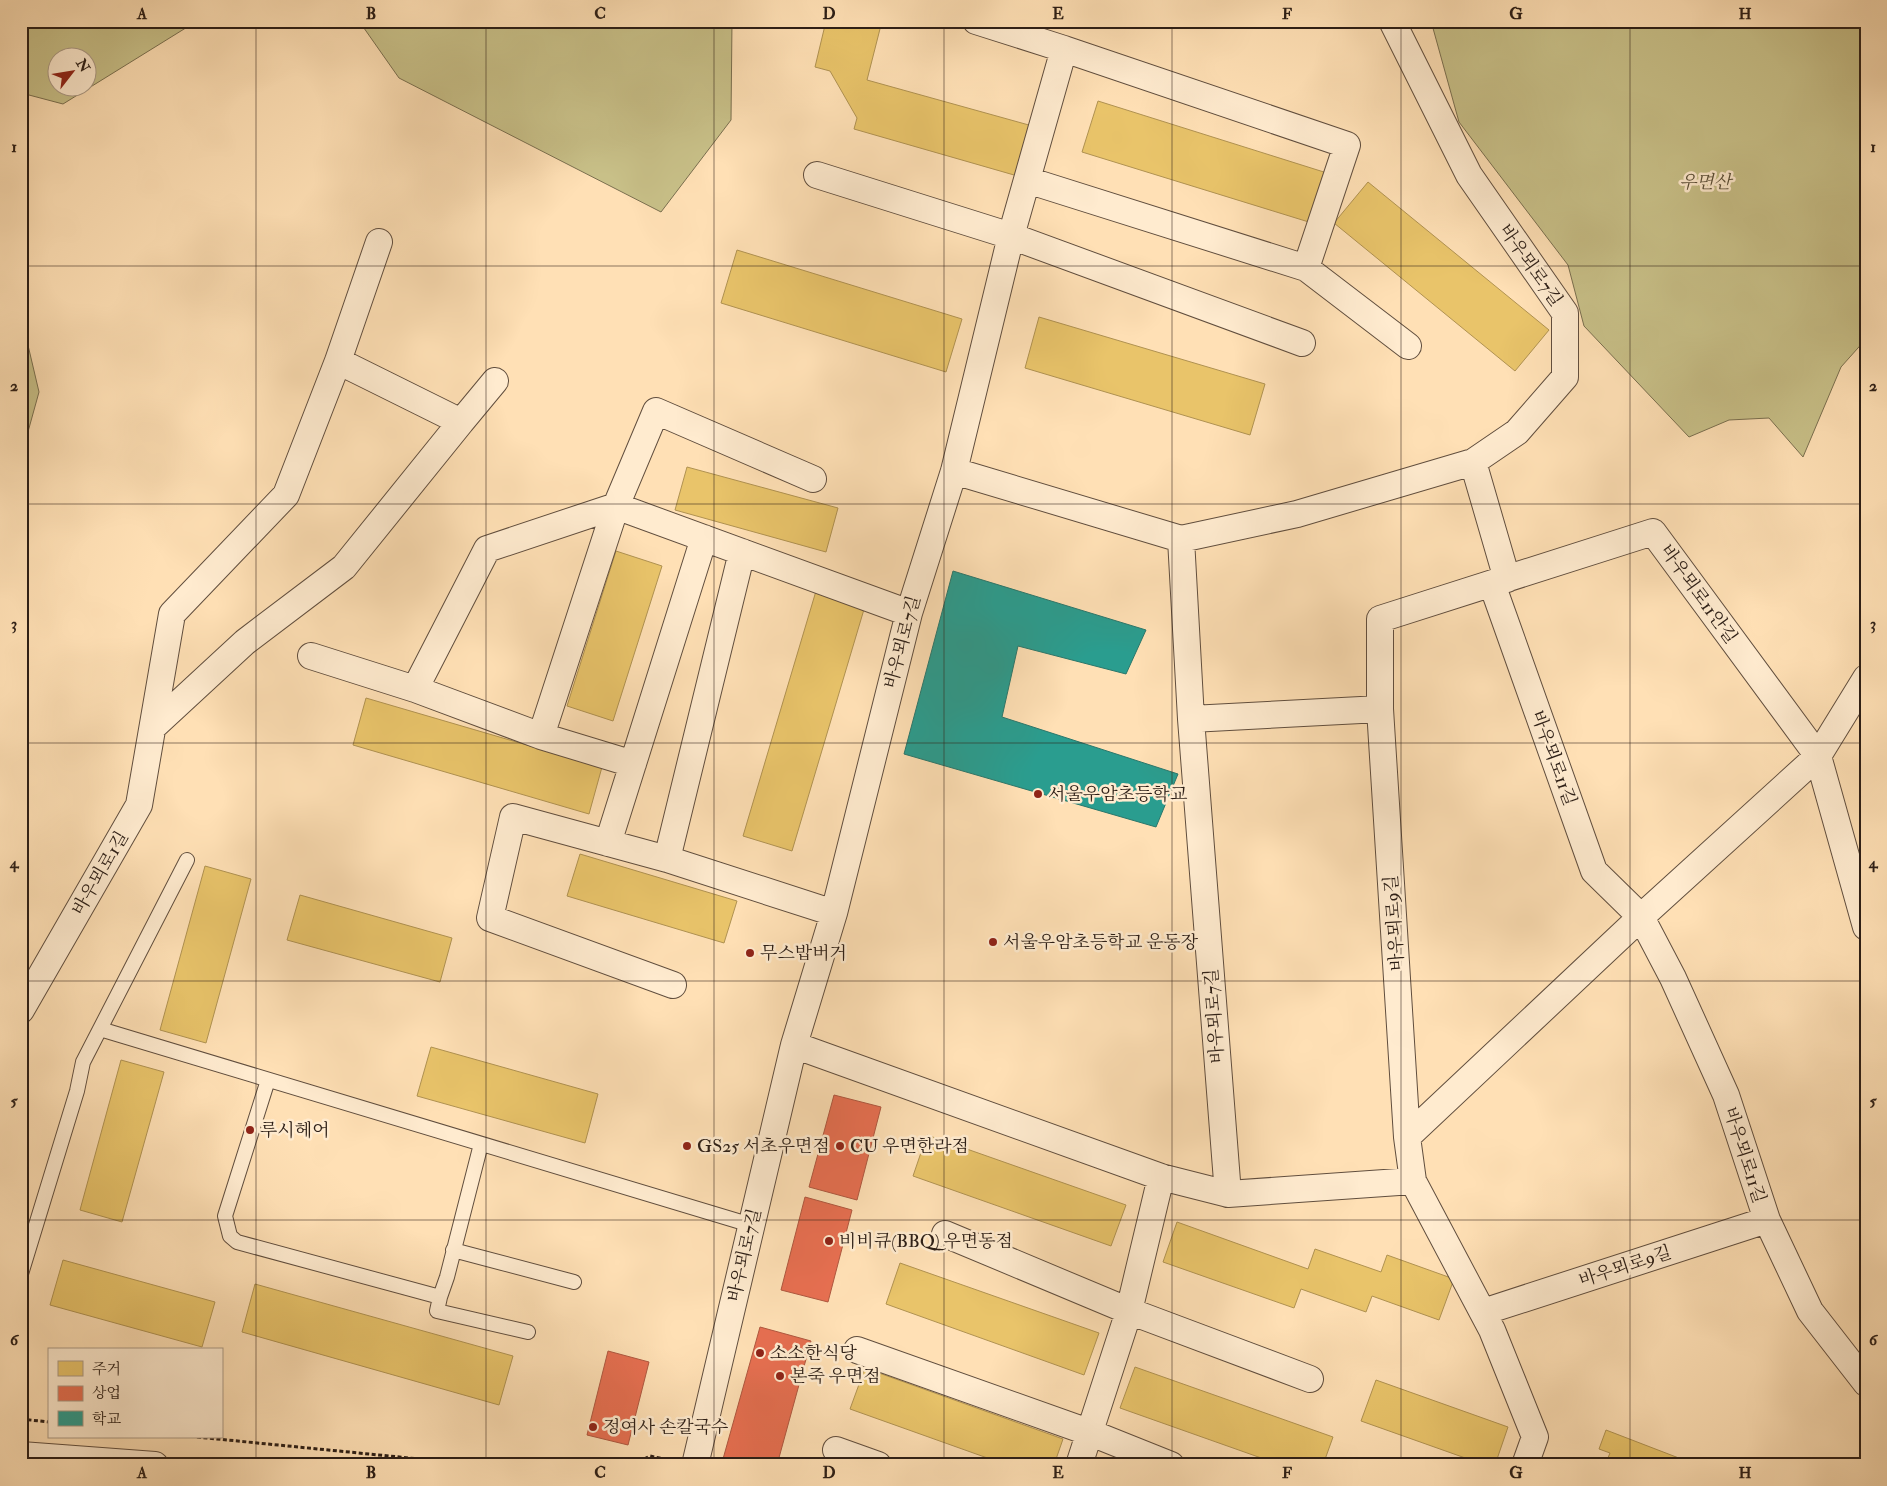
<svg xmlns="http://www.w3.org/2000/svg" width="1887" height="1486" font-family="'IM FELL Double Pica','Noto Serif KR',serif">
	<rect width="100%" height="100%" fill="#ffe0b5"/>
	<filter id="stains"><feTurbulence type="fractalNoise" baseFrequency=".004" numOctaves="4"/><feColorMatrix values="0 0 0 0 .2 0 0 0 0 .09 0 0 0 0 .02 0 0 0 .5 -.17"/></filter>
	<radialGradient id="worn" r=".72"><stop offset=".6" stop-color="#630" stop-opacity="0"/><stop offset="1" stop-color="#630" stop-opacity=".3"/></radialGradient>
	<!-- green -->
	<path fill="#c8c088" stroke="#7a6f4f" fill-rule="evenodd" d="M21,21H197L63,104L29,95L21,105ZM58,58H88V88H58Z
		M359,21H732L731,120L661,212L399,78Z
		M1431,21H1866V339L1841,367L1803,457L1769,418L1729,420L1689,437L1584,326L1568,265L1459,122Z
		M21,324H23L39,392L21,457Z"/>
	<!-- homes -->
	<path fill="#e9c46a" stroke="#b09251" d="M826,21H882L867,80L1036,127L1021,177L854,129L857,118L830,71L815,67Z
		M1098,101L1327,173L1312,223L1082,152Z
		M1368,182L1549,330L1515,371L1334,223Z
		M737,250L962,319L946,372L721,303Z
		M1039,317L1265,384L1250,435L1025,368Z
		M687,467L838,508L826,552L675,510Z
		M616,551L662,566L613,721L567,706Z
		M816,591L865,606L792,851L743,836Z
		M366,698L602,767L589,814L353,745Z
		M580,854L737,901L724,943L567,896Z
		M205,866L251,879L206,1043L160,1030Z
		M300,895L452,938L440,982L287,940Z
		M431,1047L598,1094L585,1143L417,1096Z
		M121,1060L164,1072L122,1222L80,1210Z
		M927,1135L1126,1205L1111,1246L913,1176Z
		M1177,1222L1308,1269L1315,1249L1381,1272L1387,1255L1454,1279L1439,1320L1372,1296L1366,1312L1301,1289L1294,1308L1163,1262Z
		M63,1260L215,1302L202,1347L50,1305Z
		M900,1263L1099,1333L1084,1375L886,1304Z
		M255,1284L513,1356L499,1405L242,1332Z
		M1135,1367L1333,1437L1323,1465H1281L1120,1408Z
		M865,1368L1063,1439L1054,1465H1007L850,1409Z
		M1376,1380L1508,1427L1495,1465H1485L1361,1421Z
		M1606,1430L1697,1465H1605L1610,1453L1599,1449Z
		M1733,1459L1747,1465H1731Z"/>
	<!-- shops -->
	<path fill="#e76f51" stroke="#af573f" d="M834,1095L881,1107L857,1200L809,1187Z
		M805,1197L852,1210L828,1302L781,1290Z
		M760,1327L811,1341L777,1465H741L723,1459Z
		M608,1351L649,1362L628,1445L587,1435Z"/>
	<!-- schools -->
	<path fill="#2a9d8f" stroke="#2b776b" d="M953,571L1146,630L1126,674L1018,646L1002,717L1178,774L1156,827L904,754Z"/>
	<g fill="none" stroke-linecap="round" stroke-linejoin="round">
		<!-- service casing -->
		<g stroke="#614e3e" stroke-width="16">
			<path id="service" d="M100,1029L751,1225
				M268,1080L225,1216L230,1236L237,1242L440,1297L447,1277L481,1144
				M453,1250L574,1282
				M21,1274L77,1091L83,1062L187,860
				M440,1297L437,1311L528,1332"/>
		</g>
		<!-- minor casing -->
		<g stroke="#614e3e" stroke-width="28">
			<path id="minor" d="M976,21L1064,49
				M817,175L1011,236L1302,343
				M1306,268L1408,346
				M338,361L461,422L495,381
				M1473,462L1507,579
				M954,471L1181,539L1297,514L1473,462L1517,432L1565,377V313L1469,175L1392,21
				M813,479L656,411L616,506L909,613
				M616,506L541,736L415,689L487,549Z
				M1181,539L1191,719L1228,1194
				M742,552L667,859L834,913
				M1492,584L1594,871L1641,917L1673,978L1726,1095L1767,1220L1810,1311L1866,1383
				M311,656L415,689
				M1191,719L1380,709
				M153,727L245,642L344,567L461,422
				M541,736L633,764
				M608,843L704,538
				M667,859L513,817L490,918L673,985
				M21,1010L139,805L172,614L286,495L338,361L379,242
				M794,1045L1161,1177L1228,1194L1413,1181
				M1407,1137L1641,917L1818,756L1866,678
				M945,1234L1129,1311L1310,1379
				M1483,1312L1767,1220
				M857,1350L1091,1433L1171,1465
				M836,1450L878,1465
				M21,1455L155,1465
				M695,1465L794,1045L834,913L909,613L954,471L1011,236L1064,49L1347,145L1306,268L1027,180
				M1079,1465L1129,1311L1161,1177
				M1525,1465L1535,1437L1492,1330L1413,1181L1407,1137L1380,709V619L1653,532L1818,756L1866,927"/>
		</g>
		<!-- path -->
		<path stroke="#2c1e16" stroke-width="3" stroke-dasharray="4 2.5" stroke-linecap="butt" d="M21,1419L49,1422
			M197,1437L480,1465
			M633,1465L650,1456L669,1460"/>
		<!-- service -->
		<use href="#service" stroke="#ffebcf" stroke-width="14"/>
		<!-- minor -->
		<use href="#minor" stroke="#ffebcf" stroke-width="26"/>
	</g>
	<!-- grid -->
	<path fill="none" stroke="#2c1e16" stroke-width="1" stroke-opacity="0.55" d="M256,21V1465M486,21V1465M714,21V1465M944,21V1465M1172,21V1465M1401,21V1465M1630,21V1465M21,266H1866M21,504H1866M21,743H1866M21,981H1866M21,1220H1866"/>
	<!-- markers -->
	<g fill="#8f2418" stroke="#ffebcf" stroke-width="2">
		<circle cx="1038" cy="794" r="5"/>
		<circle cx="993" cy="942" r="5"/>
		<circle cx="750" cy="953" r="5"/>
		<circle cx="250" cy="1130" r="5"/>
		<circle cx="687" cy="1146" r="5"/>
		<circle cx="840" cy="1146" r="5"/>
		<circle cx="829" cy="1241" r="5"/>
		<circle cx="760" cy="1353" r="5"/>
		<circle cx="780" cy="1376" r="5"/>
		<circle cx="593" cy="1427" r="5"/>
	</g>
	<g text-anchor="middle" stroke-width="5" stroke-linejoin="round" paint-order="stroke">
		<!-- park labels -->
		<g font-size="18" font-style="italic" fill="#5b4f38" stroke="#ffebcf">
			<text x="1705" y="188">우면산</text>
		</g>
		<!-- street labels -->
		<g font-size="18" fill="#2c1e16" stroke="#ffebcf">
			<text transform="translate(1531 265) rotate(55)" y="6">바우뫼로7길</text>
			<text transform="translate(1699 594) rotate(54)" y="6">바우뫼로11안길</text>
			<text transform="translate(902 642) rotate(-75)" y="6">바우뫼로7길</text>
			<text transform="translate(1554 758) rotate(70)" y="6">바우뫼로11길</text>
			<text transform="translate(100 873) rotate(-60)" y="6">바우뫼로1길</text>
			<text transform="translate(1394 923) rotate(-94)" y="6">바우뫼로9길</text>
			<text transform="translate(1214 1016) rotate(-94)" y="6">바우뫼로7길</text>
			<text transform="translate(1745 1155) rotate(72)" y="6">바우뫼로11길</text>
			<text transform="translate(744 1255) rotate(-77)" y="6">바우뫼로7길</text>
			<text transform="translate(1625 1266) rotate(-18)" y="6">바우뫼로9길</text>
		</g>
		<!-- poi labels -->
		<g font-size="18" fill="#2c1e16" stroke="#ffebcf" text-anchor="start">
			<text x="1048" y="800">서울우암초등학교</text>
			<text x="1003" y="948">서울우암초등학교 운동장</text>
			<text x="760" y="959">무스밥버거</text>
			<text x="260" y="1136">루시헤어</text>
			<text x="697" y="1152">GS25 서초우면점</text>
			<text x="850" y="1152">CU 우면한라점</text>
			<text x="839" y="1247">비비큐(BBQ) 우면동점</text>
			<text x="770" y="1359">소소한식당</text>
			<text x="790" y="1382">본죽 우면점</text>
			<text x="603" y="1433">정여사 손칼국수</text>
		</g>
	</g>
	<!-- margin -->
	<rect width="1887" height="1486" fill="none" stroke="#ffe0b5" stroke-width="55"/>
	<!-- legend -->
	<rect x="48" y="1348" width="175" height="90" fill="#ffebcf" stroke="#ab9985"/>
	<rect x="58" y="1361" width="25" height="15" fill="#e9c46a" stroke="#ab9985"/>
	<text x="92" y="1374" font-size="15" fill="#2c1e16">주거</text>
	<rect x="58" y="1386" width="25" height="15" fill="#e76f51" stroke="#ab9985"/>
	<text x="92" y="1398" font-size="15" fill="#2c1e16">상업</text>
	<rect x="58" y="1411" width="25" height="15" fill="#2a9d8f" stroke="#ab9985"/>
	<text x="92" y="1424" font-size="15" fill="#2c1e16">학교</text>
	<!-- north arrow -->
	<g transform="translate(72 72) rotate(59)"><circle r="24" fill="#ffebcf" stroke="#ab9985"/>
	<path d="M0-4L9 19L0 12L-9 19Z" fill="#8f2418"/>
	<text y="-8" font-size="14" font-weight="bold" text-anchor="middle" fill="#2c1e16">N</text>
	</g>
	<rect x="28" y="28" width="1832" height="1430" fill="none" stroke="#2c1e16" stroke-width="2"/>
	<g font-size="16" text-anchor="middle" font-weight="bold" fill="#2c1e16">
		<text x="142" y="19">A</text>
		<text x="371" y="19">B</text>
		<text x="600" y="19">C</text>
		<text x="829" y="19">D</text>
		<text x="1058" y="19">E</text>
		<text x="1287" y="19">F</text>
		<text x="1516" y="19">G</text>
		<text x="1745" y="19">H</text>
		<text x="14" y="152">1</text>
		<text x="1873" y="152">1</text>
		<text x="14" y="391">2</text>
		<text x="1873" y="391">2</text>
		<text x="14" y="629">3</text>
		<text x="1873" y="629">3</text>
		<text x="14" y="868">4</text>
		<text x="1873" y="868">4</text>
		<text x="14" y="1106">5</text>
		<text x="1873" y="1106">5</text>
		<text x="14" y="1345">6</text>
		<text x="1873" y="1345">6</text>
		<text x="142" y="1478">A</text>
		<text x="371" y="1478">B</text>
		<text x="600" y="1478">C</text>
		<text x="829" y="1478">D</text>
		<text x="1058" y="1478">E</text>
		<text x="1287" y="1478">F</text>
		<text x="1516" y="1478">G</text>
		<text x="1745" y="1478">H</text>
	</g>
	<rect width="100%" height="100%" filter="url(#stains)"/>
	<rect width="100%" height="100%" fill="url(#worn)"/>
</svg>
